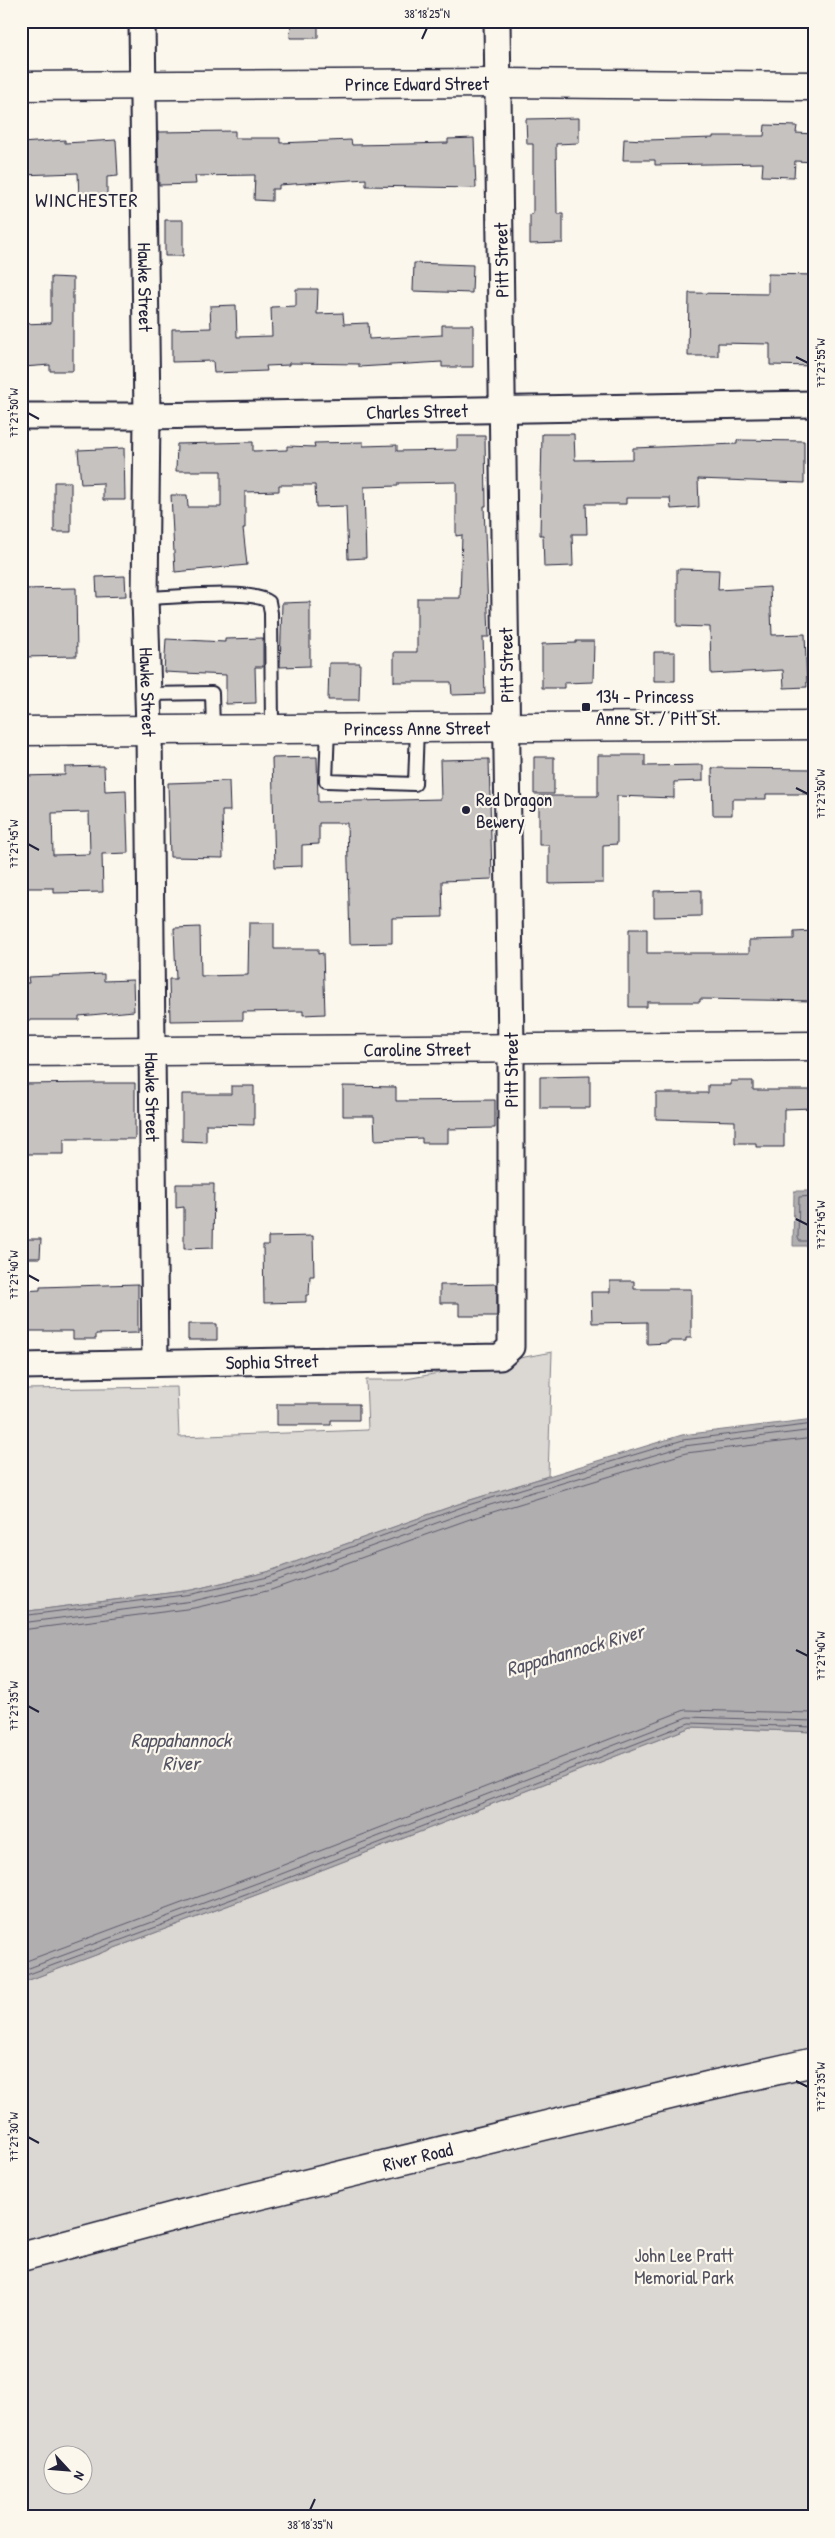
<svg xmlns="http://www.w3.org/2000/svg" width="835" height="2538" font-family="'Patrick Hand',sans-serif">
	<rect width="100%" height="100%" fill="#fbf7ec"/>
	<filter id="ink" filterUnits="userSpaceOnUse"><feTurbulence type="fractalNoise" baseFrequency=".02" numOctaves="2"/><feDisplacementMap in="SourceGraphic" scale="10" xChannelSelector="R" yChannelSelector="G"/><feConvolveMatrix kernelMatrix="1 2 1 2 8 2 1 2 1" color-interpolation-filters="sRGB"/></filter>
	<g filter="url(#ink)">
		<!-- green -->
		<path fill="#dbd8d3" stroke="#7e7d87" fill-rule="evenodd" d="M552,1352L548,1476L464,1502L267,1572L192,1590L21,1612V1389L177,1387L179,1437L368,1430L366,1380H401Z
			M691,1727L814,1732V2517H21V1983L280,1886ZM52,2456H82V2486H52Z"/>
		<!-- water -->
		<path fill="#b1aeb0" stroke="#787681" d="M794,1191H814V1246H793Z
			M814,1419V1732L691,1727L280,1886L21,1983V1612L192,1590L267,1572L464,1502L682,1435Z"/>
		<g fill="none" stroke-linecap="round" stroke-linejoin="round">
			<!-- shore -->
			<path stroke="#5b5a6a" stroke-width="1" d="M814,1196L799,1197L798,1238L800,1241H814
				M21,1616L192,1594L268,1577L465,1506L683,1440L814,1424
				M21,1623L193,1601L270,1583L467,1512L684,1446L814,1430
				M21,1630L194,1608L271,1590L470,1519L686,1453L814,1438
				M21,1963L273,1869L685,1710L814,1713
				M21,1971L276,1876L687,1717L814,1721
				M21,1977L278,1882L689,1723L814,1727"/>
		</g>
		<!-- building -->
		<path fill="#c6c2c0" stroke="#22223b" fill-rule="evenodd" d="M291,21H318V38H290Z
			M579,118V143L556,144L557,214H563V243L530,244V215L533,214V144H527L526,119Z
			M765,125L797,126L796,133L814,134V162L795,161L794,177L762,176L763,163L655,165V160H623L624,139L647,140L713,138V136H764Z
			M235,131V138H280V143L351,140L352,145L409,144L448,143V139L474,138L476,188L366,186V179L279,185V189H272V201L254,200L255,175L195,176L196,184L159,185L158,132Z
			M65,140V143L116,140L118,176L107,177V197L79,198L78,173L21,175V143Z
			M165,220H183V256H165Z
			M414,263L473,265L472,293L413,291Z
			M768,274L814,275V366L770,365V344L718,343V356H688L689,293L768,294Z
			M51,277L73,278V371H50V365L24,367L22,324L51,323Z
			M296,289H318L317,314L343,313L344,324L368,323L369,339L442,335V325H473V367H442V362L359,367V364L289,363V365L266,366L267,371L214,373L213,361L172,362V329L211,328L210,306L236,305L237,337L272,336L271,307L296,306Z
			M542,434H574L575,460L633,459V448L737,444V440L804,441V483L698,479L699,507L671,509L670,498H626V504H586L587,534H572L573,566L544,567L543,535H540Z
			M457,436H485L486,506H484L489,637H483L485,694L452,695L451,682H394V652H417V598H460L462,535L456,536V482L398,483V486L364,487L366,558L348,559L346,506L316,507L315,485H279V491L245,492V528H243L247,565L175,572L171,495H187L188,507H221V471H176L177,444L253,442V451L287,450V446L315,447L314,443L363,442V446L397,445V451L457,450Z
			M124,448L125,500H103V483L81,484L78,450Z
			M54,482H71V532H54Z
			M677,569L719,570L718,590L770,587L772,635L805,634L807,687L784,688L783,670L711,674L710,627L677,626Z
			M125,576L126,596L97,597L96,577Z
			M76,588L77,656L21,657V589Z
			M310,602V666L280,667L282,603Z
			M263,638V667H255L256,703L226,704V675L164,672L166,639L225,642V639Z
			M576,641H594L593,682L564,683V688H542V644L576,643Z
			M654,652H675V681H654Z
			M329,663H360L359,700H328Z
			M598,755H645V766L703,765V781L674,782V798L617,796V844L603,845V883L549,884V845H539V796H598Z
			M317,757L318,802L441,799L440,760L489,759L492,879L442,881L443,917L392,918V943L350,944L347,823H319V844L302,845V866L275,867L272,758Z
			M534,757H554V794H534Z
			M104,766L105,791L126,790L128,853L102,854L103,892L54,893V888H21V776L65,775V767ZM89,812L90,854L53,855L52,813Z
			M712,768L814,769V794H766V799H732V815H713Z
			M229,781L230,811H222L223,858L170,857L168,783Z
			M701,890V916L654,917V891Z
			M249,923H274V949H318V954L323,953L325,1014L303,1015V1011L243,1012V1020L170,1021L169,979H176L174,928L200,927L201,976L248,975Z
			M629,929H647V953H749V940L794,939V932L813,931L814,1001L700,999V1002H647V1007H629Z
			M104,974V981L133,980L134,1011L79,1016V1020H21V983H29L28,977Z
			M590,1076V1108H540V1077Z
			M731,1081H753V1090H814V1108L784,1109V1147H756V1143H735V1121L656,1119V1093H708V1085H731Z
			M95,1083H135V1139H64V1154H23V1084Z
			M231,1086H254V1125L206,1124V1142L182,1141V1094H231Z
			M343,1086L396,1087V1101L495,1100V1128L448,1129V1143H422V1138L375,1140L374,1116H343Z
			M176,1184H214L213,1248L184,1249V1207L176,1208Z
			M313,1236L314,1276H310L309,1295H306V1302L264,1303L263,1245H268V1237Z
			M21,1239H41L40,1258H21Z
			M610,1281H634V1289H691V1338H686V1341H668V1343L647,1344V1322L592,1323L591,1292H610Z
			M138,1284V1333L96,1334V1339H73V1331H21V1291L40,1290V1287Z
			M497,1284V1316H459V1303H440V1285Z
			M188,1324H217V1340H188Z
			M277,1404H359V1420H331V1425H277Z"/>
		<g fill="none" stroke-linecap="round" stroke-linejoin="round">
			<!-- service casing -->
			<g stroke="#22223b" stroke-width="16">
				<path id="service" d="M145,598C170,598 251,588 269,602L271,613L272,728
					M148,694L212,693L213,729
					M328,728L326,781L415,784L417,728"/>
			</g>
			<!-- minor casing -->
			<g stroke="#22223b" stroke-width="29">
				<g id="minor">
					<path id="s1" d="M142,21L147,416L145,598L149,729L155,1363"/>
					<path id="s2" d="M21,416H147L814,404"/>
					<path id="s3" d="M21,1366L500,1357L511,1347V1049L497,21"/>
				</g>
			</g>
			<!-- tertiary casing -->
			<g stroke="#22223b" stroke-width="31">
				<g id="tertiary">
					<path id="s4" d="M21,86L498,83L814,86"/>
					<path id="s5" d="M21,2257L182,2214L707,2086L814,2062"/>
				</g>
			</g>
			<!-- primary casing -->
			<g stroke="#22223b" stroke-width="31">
				<g id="primary">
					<path id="s6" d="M21,731L814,725"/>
					<path id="s7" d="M21,1052L814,1046"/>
				</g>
			</g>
			<!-- service -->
			<use href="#service" stroke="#fbf7ec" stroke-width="12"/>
			<!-- minor -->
			<use href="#minor" stroke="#fbf7ec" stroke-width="25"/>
			<!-- tertiary -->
			<use href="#tertiary" stroke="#fbf7ec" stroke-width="28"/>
			<!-- primary -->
			<use href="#primary" stroke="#fbf7ec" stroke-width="28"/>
		</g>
	</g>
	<!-- ticks -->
	<path fill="none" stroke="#22223b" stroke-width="2" d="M422,39L427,28M796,357L808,363M28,413L39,419M796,788L808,794M28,844L39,850M796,1219L808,1225M28,1275L39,1281M796,1650L808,1656M28,1706L39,1712M796,2081L808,2087M28,2137L39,2143M310,2510L315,2499"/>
	<!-- markers -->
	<g fill="#22223b" stroke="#fbf7ec" stroke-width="2">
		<rect x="581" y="702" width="10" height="10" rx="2.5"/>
		<circle cx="466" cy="810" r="5"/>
	</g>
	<g text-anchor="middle" stroke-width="4.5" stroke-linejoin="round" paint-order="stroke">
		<!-- street labels -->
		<g font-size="19" fill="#22223b" stroke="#fbf7ec">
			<text dy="7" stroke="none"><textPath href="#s4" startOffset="396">Prince Edward Street</textPath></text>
			<text transform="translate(501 260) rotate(-91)" y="7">Pitt Street</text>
			<text dy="7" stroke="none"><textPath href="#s1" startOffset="266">Hawke Street</textPath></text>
			<text dy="7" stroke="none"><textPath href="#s2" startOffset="396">Charles Street</textPath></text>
			<text transform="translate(506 665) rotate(-91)" y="7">Pitt Street</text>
			<text dy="7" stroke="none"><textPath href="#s1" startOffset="671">Hawke Street</textPath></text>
			<text dy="7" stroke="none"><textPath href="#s6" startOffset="396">Princess Anne Street</textPath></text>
			<text dy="7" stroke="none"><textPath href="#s7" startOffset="396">Caroline Street</textPath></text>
			<text transform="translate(511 1070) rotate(-90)" y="7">Pitt Street</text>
			<text dy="7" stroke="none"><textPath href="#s1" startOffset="1076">Hawke Street</textPath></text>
			<text dy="7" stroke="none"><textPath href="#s3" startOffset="251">Sophia Street</textPath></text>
			<text dy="7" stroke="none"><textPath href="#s5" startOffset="409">River Road</textPath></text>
		</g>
		<!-- poi labels -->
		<g font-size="19" fill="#22223b" stroke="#fbf7ec" text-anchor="start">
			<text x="596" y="703">134 - Princess<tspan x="596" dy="22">Anne St. / Pitt St.</tspan></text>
			<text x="476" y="806">Red Dragon<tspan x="476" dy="22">Bewery</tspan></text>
		</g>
		<!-- park labels -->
		<g font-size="19" fill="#505061" stroke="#fbf7ec">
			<text x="684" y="2262">John Lee Pratt<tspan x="684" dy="22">Memorial Park</tspan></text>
		</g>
		<!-- neighbourhood labels -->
		<g font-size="20" letter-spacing="1" fill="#22223b" stroke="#fbf7ec">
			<text x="87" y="207">WINCHESTER</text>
		</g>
		<!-- water labels -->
		<g font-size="20" font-style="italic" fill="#545364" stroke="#fbf7ec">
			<text transform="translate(575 1650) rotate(-16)" y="7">Rappahannock River</text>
			<text x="181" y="1747">Rappahannock<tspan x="181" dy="23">River</tspan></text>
		</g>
	</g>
	<!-- margin -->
	<rect width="835" height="2538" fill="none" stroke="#fbf7ec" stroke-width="55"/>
	<!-- north arrow -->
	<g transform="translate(68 2470) rotate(116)"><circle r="24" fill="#fbf7ec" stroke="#a4a2a5"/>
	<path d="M0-4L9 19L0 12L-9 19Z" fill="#22223b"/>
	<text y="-8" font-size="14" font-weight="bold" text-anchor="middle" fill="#22223b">N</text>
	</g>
	<rect x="28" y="28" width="780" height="2482" fill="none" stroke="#22223b" stroke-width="2"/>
	<g font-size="12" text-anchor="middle" fill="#22223b">
		<text x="427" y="18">38°18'25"N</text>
		<text transform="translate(821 363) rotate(-90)" y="4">77°27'55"W</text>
		<text transform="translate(14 413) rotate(-90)" y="4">77°27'50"W</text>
		<text transform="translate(821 794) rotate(-90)" y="4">77°27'50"W</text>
		<text transform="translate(14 844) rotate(-90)" y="4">77°27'45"W</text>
		<text transform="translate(821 1225) rotate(-90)" y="4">77°27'45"W</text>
		<text transform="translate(14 1275) rotate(-90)" y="4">77°27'40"W</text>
		<text transform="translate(821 1656) rotate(-90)" y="4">77°27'40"W</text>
		<text transform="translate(14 1706) rotate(-90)" y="4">77°27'35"W</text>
		<text transform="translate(821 2087) rotate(-90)" y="4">77°27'35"W</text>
		<text transform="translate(14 2137) rotate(-90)" y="4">77°27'30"W</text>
		<text x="310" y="2529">38°18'35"N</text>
	</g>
</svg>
